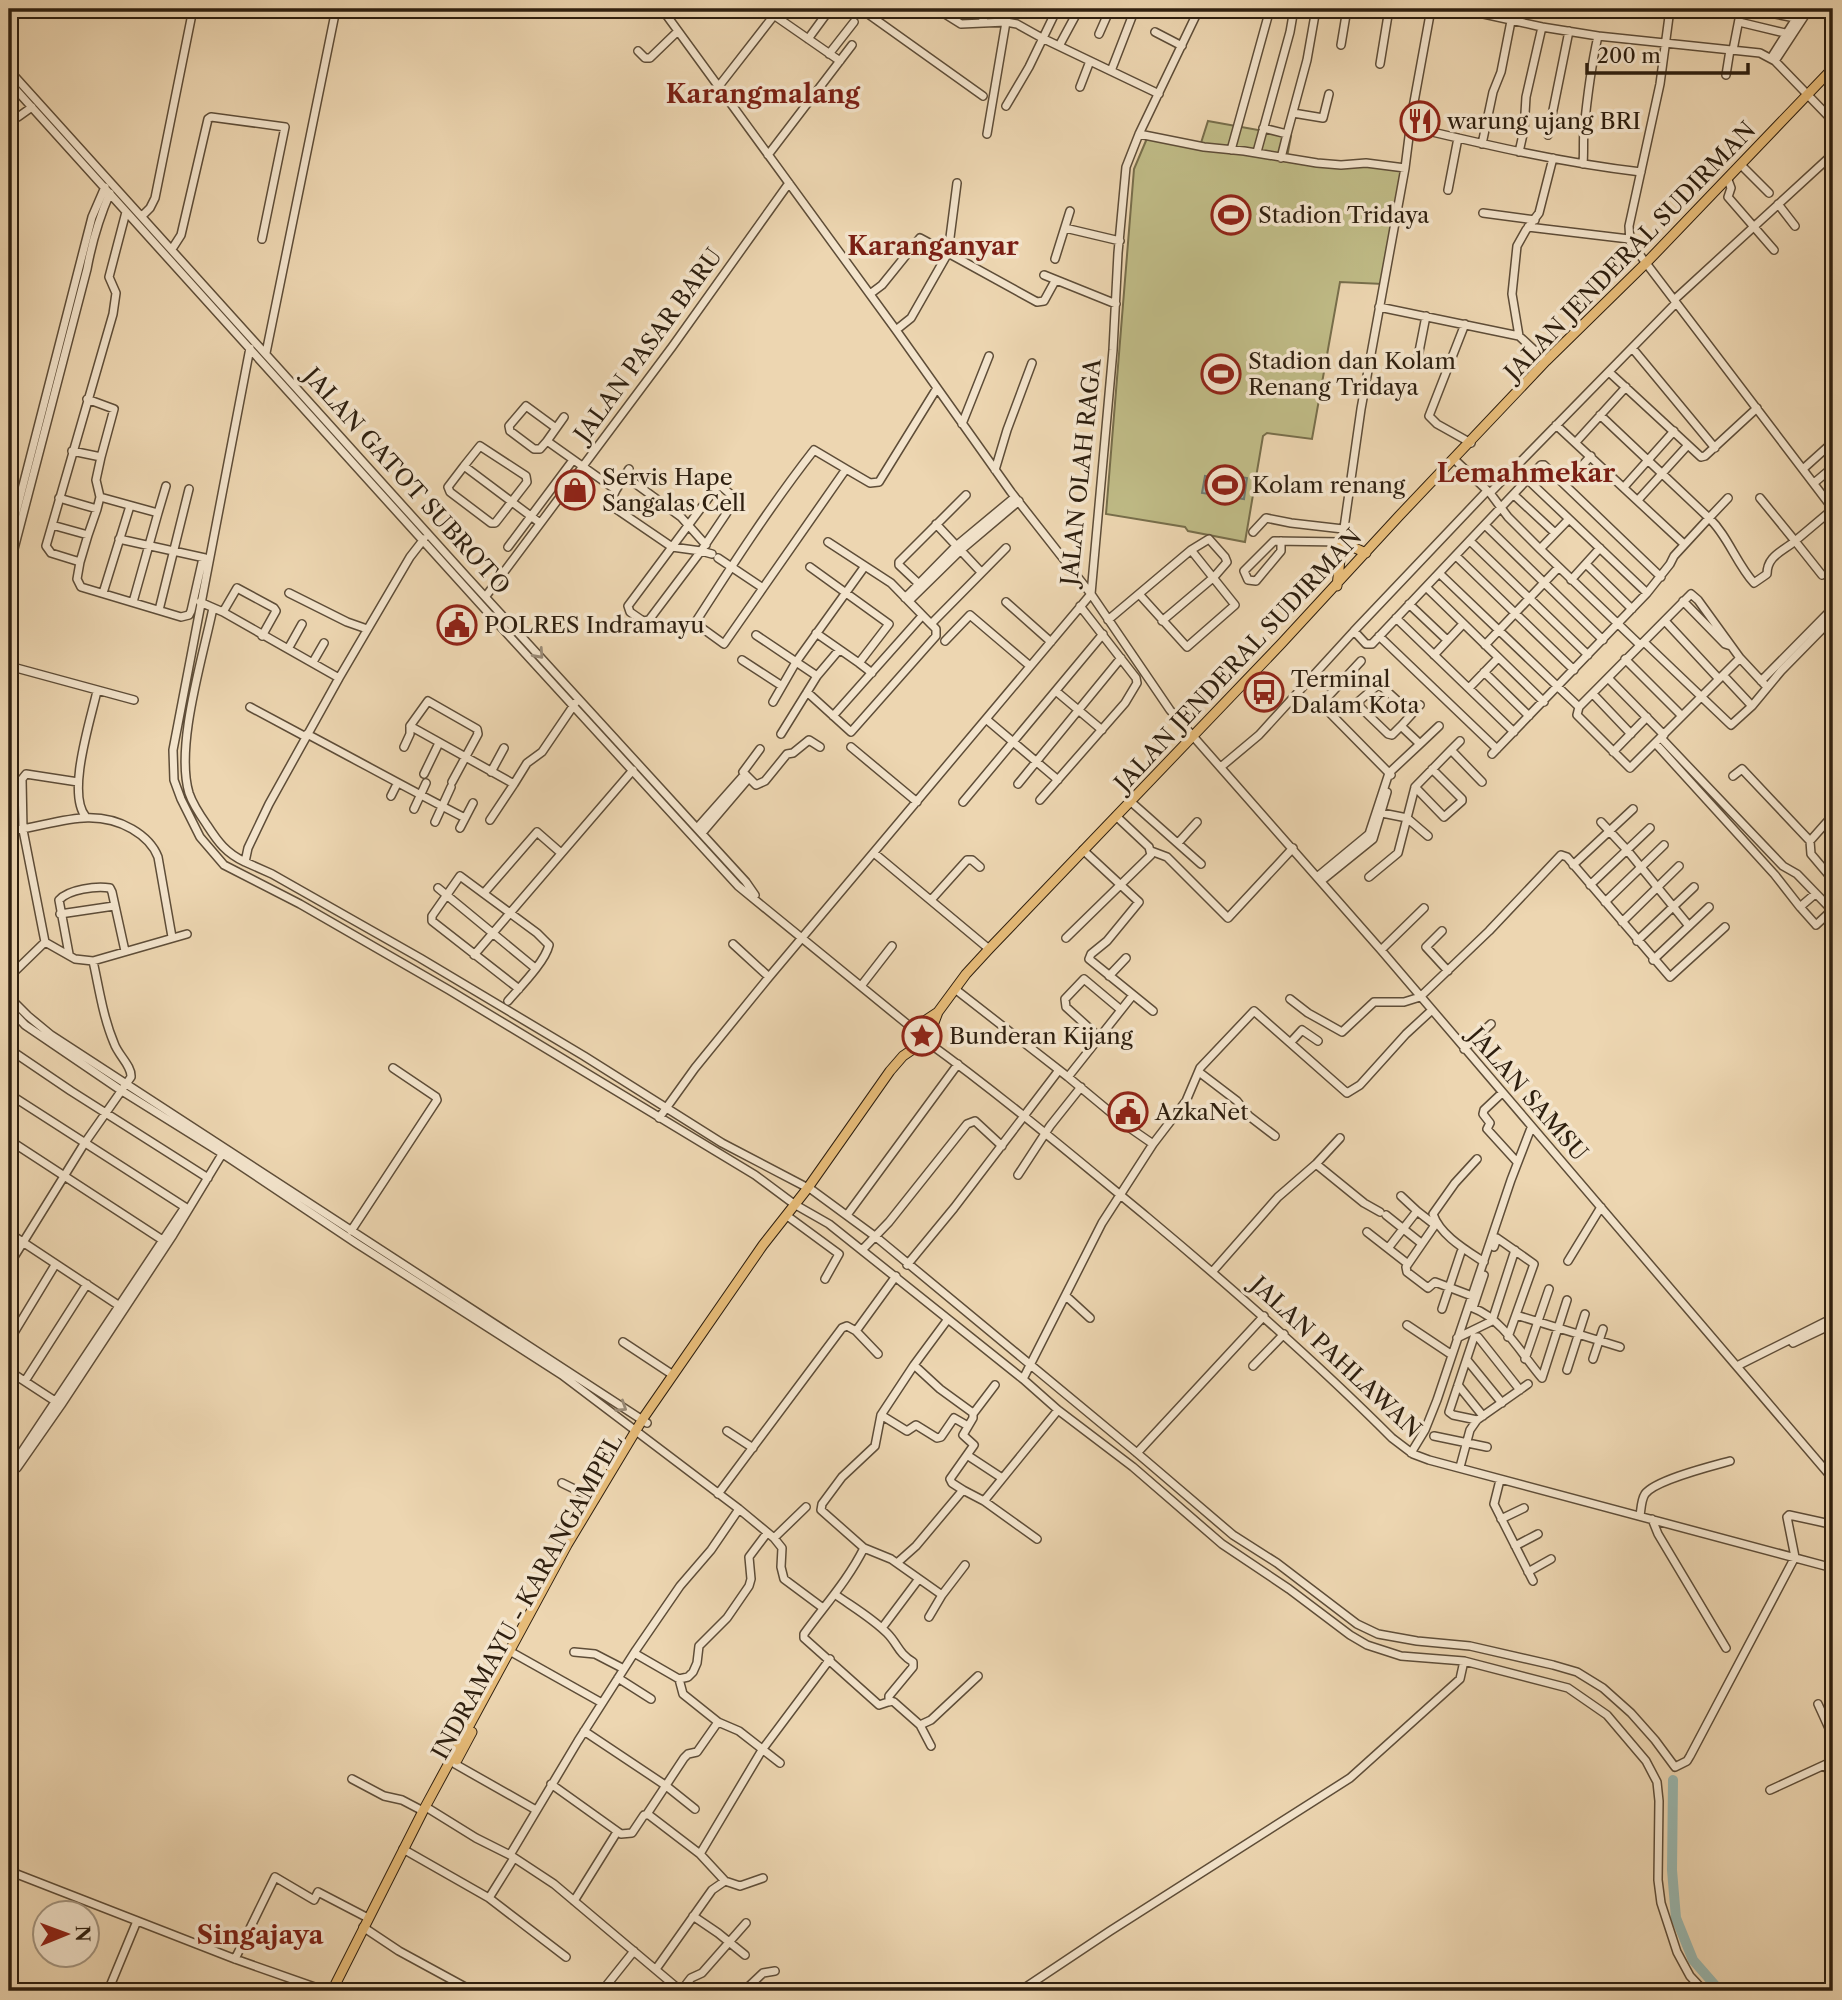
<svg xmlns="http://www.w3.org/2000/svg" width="1842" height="2000" font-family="'Libre Caslon Text',serif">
	<rect width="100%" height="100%" fill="#edd6b1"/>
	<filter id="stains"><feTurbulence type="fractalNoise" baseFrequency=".00286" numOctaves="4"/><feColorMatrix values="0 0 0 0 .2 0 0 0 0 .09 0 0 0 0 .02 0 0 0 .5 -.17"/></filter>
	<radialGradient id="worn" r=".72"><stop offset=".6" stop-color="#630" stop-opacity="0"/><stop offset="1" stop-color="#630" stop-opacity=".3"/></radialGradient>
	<!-- green -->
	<path fill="#c0bc87" stroke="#776e4b" stroke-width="2" d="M1208,121L1291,136L1287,157L1333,164L1402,165L1383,284L1340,282L1312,439L1267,433L1263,436L1245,542L1188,531L1185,527L1106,514L1134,169L1148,136L1200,146Z"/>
	<!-- water -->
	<path fill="#9ab8b0" stroke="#6f7b70" stroke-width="2" d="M1218,473L1247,478L1244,499L1202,493L1205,476L1217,478Z"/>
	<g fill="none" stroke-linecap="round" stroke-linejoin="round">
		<!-- river -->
		<path stroke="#9ab8b0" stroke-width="10" d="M1673,1780L1672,1870L1676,1918L1693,1960L1720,1991"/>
		<!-- minor casing -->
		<g stroke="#5e4d38" stroke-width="10">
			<path id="minor" d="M662,9L896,330L1011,492L1091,594L1170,710L1381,950L1833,1479
				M765,9L840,61
				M861,9L983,96
				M937,9L961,24L1006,22
				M1461,9L1542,27L1598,36L1760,53L1775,61L1833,121
				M1670,9L1660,84L1629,226L1630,242L1833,509
				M1750,9L1795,18
				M1739,22L1785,33
				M982,23L986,9
				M1155,32L1182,46
				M1099,34L1110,9
				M808,39L830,9
				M1341,45L1347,9
				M1059,46L1079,9
				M1733,50L1741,9
				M638,51L645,58H650L678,31
				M829,54L854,22
				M1771,58L1802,9
				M1775,61L1809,9
				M1380,64L1389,9
				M9,70L466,576L746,882L755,895
				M1111,71L1135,9
				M1726,75L1730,50
				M9,82L491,616L738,886L912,1028
				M719,86L779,9
				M1080,87L1090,61
				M1006,106L1029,67L1057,9
				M1293,113L1323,118L1329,94
				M9,115L18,117L32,107
				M1411,127C1487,145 1563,163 1641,172
				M1263,128L1287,134L1307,60L1316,9
				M987,134L1006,22L1017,24L1042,38L1159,94
				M1139,134L1204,147L1244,151L1317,163L1341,165L1366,163L1405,168
				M1548,135L1569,31
				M1482,144L1493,92L1501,72L1511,21
				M1231,150L1270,9
				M1257,152L1290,32L1294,9
				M1519,152L1524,130L1526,97L1542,27
				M768,155L852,45
				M1281,158L1287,134
				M1583,164C1584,152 1583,141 1584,130C1587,99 1591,67 1598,36
				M1741,165L1769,193
				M1728,180L1731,188L1728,197L1774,250
				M957,183L948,253L1037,302L1044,301L1055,281
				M1448,190L1458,138
				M1778,204L1795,226
				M126,212L109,277L116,293L113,314L46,546L51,553L80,562L77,579L81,587L181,617L189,615L191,611L203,558
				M1483,213L1535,220
				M142,216L150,208L155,198L193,9
				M1528,227L1629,239
				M1065,228L1120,241
				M172,249L181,235L208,119L211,117L285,127L262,239
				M1055,259L1070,211
				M1044,275L1116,304
				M870,294L882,285L920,238L948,253L911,318L896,330
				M1674,300L1833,154
				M1379,307L1519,336L1546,361
				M1465,324L1429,416L1437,424L1471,443
				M1519,336L1512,294L1517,246L1526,230L1539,213L1553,158
				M250,348L173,750L174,780L181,799L200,837L224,865L300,904L449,990L755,1175L794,1204L829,1224L1023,1379L1058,1410L1133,1467L1222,1544L1289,1589L1350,1635L1367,1645L1401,1656L1464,1661L1568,1688L1607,1715L1646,1761L1657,1782L1659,1801L1658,1880L1661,1903L1677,1952L1690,1976L1704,1991
				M1633,349L1715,448
				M266,353L336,9
				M1416,367L1426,316
				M1609,372L1701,457L1705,456L1757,408
				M564,417L547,441L616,490L609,504L672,547L628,606L630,612L643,621L649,620L701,551L672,547L716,488L721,486L736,499L701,551L712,554
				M962,424L989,356
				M1556,425L1684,544
				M547,441L540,449H534L510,431L509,426L526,406L556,428
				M1576,442L1626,387
				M72,451L101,457L114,409L87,399
				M1455,460L1490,493L1508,517L1540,549L1639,644
				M464,466L480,446L526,476L527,482L496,522L495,523H491L450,492L448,487L464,466L540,523
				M846,469L870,483L879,482L937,388
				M1803,469L1833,442
				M995,470L1007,430L1032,363
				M625,476L681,517L706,545
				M1527,479L1647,593
				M1814,483L1833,467
				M1565,484L1591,456
				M1624,487L1674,431
				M616,490L629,469
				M1487,491L1354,631L1366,644H1372L1541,465H1544L1661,577
				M1490,493L1676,303
				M1514,495L1555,533
				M100,497L158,513L133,602
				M59,498L97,509L100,497L96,480L101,457
				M1728,498L1709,518C1728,536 1736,563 1754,583L1767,574C1767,556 1782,552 1795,541L1760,498
				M1638,500L1688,445
				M158,513L166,486
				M936,524L981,572
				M52,525L88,535L97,509
				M1485,525L1603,640
				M1253,532L1266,518L1291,523L1343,529
				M119,539L205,558
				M9,540L92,217L105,187
				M1281,541V551L1256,581L1248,580L1244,571L1274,541L1342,542L1361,409L1405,168L1412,113L1431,9
				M1470,541L1588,655
				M828,542L891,583L931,624L1006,548
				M508,547L573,460
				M1540,549L1569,519
				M1456,556L1574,670
				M718,558L763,588L724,644L695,623C733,564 771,505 814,450L846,469L763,588
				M80,562L88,535
				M1586,564L1632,609
				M810,567L889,624L859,663L872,673
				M9,568L87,269C92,242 99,218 110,193
				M1439,573L1579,707
				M1822,575L1795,541L1833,509
				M1571,580L1600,548
				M919,584L899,565V562L966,495
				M1426,587L1544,702
				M103,593L130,506
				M289,593L347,622L367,629
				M1139,594L1187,647L1235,605L1191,550
				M486,596L672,347L789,183
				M905,598L956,546L1015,497
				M909,601L961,550L1019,501
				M1683,601L1725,644L1731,646
				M200,602L223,612L339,678L269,804L248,848L245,862L272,874L420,958L584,1056L722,1143L808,1188
				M1006,602L1051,642
				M1409,604L1447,640
				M213,608C203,657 175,746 189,793C193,805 200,815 207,825C218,842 226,853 245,862
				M159,610L189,489
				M223,612L237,588L274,608L276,611L262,636
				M1396,618L1514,732
				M1108,620L1191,550L1209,539L1225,557L1227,562L1214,577L1162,621
				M1665,621L1719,679
				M816,633L859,663
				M756,635L817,676
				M1379,636L1497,749
				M945,641L970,615L1030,666
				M1644,642L1731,725L1752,706L1781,671L1833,618
				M1485,645L1558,568
				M288,649L302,624
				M1434,655L1463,624
				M1740,658L1698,600L1691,594L1579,707L1577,715L1630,768L1740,658L1767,687
				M1625,659L1682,716
				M742,660L782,686
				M1361,661L1321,704L1391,775
				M313,662L324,643
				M9,666L134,700
				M1484,672L1529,716
				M1723,675L1752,706
				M339,678L410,557L424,539
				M1608,678L1664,735
				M1761,681L1833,608
				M1469,688L1498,658
				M807,692L851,732L936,636V629L931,624
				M1057,692L1102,730
				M1593,694L1631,734
				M773,702L796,662L865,566
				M250,707L306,737
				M833,716L922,616
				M986,719L1058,780
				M410,726L428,701L477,729L478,734L452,782
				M1401,726L1392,735L1388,734L1360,707L1359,701L1379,684L1412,714
				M307,734C360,762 412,791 465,818
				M781,734L817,676L839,650
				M1661,738L1783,866L1797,874L1829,907L1830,912L1816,925L1800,907
				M1420,744L1439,726
				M1656,744L1775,875L1800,907L1815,894
				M404,747L410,734V726L514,784L527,763L542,752L576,702
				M851,747L917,802
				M760,749L743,772L756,785L765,781L787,754L793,753L809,740L820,747
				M1451,750L1460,741
				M1613,752L1647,717
				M1492,754L1647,593L1670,564L1674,556L1709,518L1600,415
				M1222,766L1259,735L1354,631
				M491,772L504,748
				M424,774L439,743
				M1733,776L1742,769L1810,841L1833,815
				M1018,784L1121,658
				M1415,787L1444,817L1462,801V799L1432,769
				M391,796L397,784
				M1040,800L1125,703L1137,683L1136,678L1080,606
				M1130,801L1201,864
				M963,802L1103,634
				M414,809L426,783
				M1377,812L1407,818L1428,836
				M86,817C66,794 91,719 97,691
				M490,820L514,784
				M435,822L451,787
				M1601,822L1627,850L1689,926
				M460,828L473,803
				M697,828L744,775
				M9,831C52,826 91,805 132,829C144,836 153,844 158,857L172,937
				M702,833L748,779
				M1810,841L1811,854L1833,880
				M1178,843L1197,822
				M1083,850L1139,902L1107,941L1091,954L1089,959L1153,1011
				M1151,851L1167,857L1228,918L1293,848
				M874,853L989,949
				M1573,865L1633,809
				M1317,877L1369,834L1389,773L1420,744L1401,726L1420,705
				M1369,877L1398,853L1415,787L1451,750L1482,782
				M1321,881L1373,839L1387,792
				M1590,885L1650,828
				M438,888L535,968
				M484,893L537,832L561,853
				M931,900L967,860H972L980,867
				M1605,902L1664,845
				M60,914L114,906
				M1622,922L1679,866
				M1442,931L1426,947L1448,971
				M1066,938L1151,855L1149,847L1116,816
				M1637,941L1694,887
				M45,942L23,830L22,779L26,774L78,782
				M733,944L769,977
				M1381,950L1424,908
				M69,954L59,900C69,889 96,886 110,888L112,892L125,951
				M474,955L633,770
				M1653,960L1709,907
				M1109,976L1126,958
				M9,977L45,942L75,959L93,961L187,934
				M861,986L892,946
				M955,989L1068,1077L1127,1126L1153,1144L1102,1223L1023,1379
				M9,997L28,1016L51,1035L647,1423
				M1290,999L1308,1013L1342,1032L1374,1002H1404L1420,997L1489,931L1561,855L1567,857L1670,977L1725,927
				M508,1001C520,987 545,962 549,945L537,933L460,876L432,916V921L519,989
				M9,1008L25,1025L122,1091L223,1154L356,1243L562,1375L739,1509L774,1538L782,1548L781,1567L784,1579L823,1608
				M1099,1037L1066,1007L1065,999L1084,979L1121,1010
				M926,1041C1002,1096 1074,1157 1147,1217C1232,1288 1314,1360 1392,1438L1413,1454L1429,1460L1833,1568
				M1291,1042L1302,1030L1318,1041
				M9,1049L71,1091L208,1178
				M1464,1049L1491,1024
				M1199,1072L1237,1101L1249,1116L1275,1136
				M1068,1077L1133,995
				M1502,1093L1484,1110L1483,1114L1490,1123L1487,1129L1517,1162
				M9,1094L188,1209
				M659,1118L695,1068L769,977L1091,594L1113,350L1118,253L1126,167L1139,134L1199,9
				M9,1140L164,1241
				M1153,1144L1186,1101L1200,1068L1254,1011L1347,1093L1360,1085L1406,1034L1432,1010
				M1477,1159L1455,1183L1433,1214C1440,1235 1466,1250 1484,1262
				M1316,1164L1364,1203L1380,1212
				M1018,1175L1050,1126L1081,1087
				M808,1187L876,1237L1137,1453L1233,1535L1277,1563L1357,1624L1378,1634L1417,1641L1470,1646L1553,1665L1577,1672L1603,1688L1631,1713L1655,1740L1675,1767L1687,1761L1690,1756L1795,1557L1787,1517L1789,1515L1830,1524
				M1401,1196L1417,1211
				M847,1215L958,1064
				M1386,1215L1421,1243
				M790,1218L839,1254L825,1279
				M351,1231L437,1100L436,1097L393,1068
				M1367,1232L1408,1264
				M9,1233L121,1307
				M1389,1247L1417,1211L1435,1225L1406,1267L1407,1272L1428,1288L1435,1282L1472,1296
				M1494,1247L1497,1238L1534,1264L1508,1337
				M863,1249L889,1222L967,1124L975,1121L1002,1146
				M1568,1261L1601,1207
				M9,1265L84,1144L131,1077C132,1066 118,1055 114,1043C103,1017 99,988 93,961
				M907,1265L954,1208L1059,1070
				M1213,1271L1278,1197L1316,1164L1340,1138
				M1484,1275L1473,1308C1503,1319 1522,1355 1542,1378
				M1066,1296L1090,1318
				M1442,1309L1461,1252
				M1516,1315L1620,1347
				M1407,1325L1452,1355
				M856,1331L878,1354
				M1457,1338L1492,1321L1515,1250
				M9,1341L55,1265
				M623,1342L673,1375
				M1793,1343L1833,1324
				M1525,1359L1549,1289
				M1593,1359L1603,1329
				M1467,1360L1502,1403
				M914,1365L948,1319
				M1253,1366L1284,1334
				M1737,1366L1833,1318
				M1567,1370L1585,1314
				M9,1371L58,1403
				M1542,1378L1567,1300
				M25,1381L87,1284
				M1458,1385L1483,1416
				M973,1414L995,1385
				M881,1415L907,1431L916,1425L937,1438L941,1437L954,1418L968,1426
				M1477,1420L1453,1415L1449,1412L1474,1337H1478L1520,1390
				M727,1431L753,1448
				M1434,1436L1487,1447
				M1137,1453L1264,1316
				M1411,1453L1425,1430L1437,1400L1511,1180L1531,1128
				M967,1455L1002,1478
				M13,1465L185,1207
				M1460,1467L1470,1430L1477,1420L1528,1384
				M9,1470L17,1468L61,1405L173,1235L224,1151
				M1500,1480L1494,1504L1533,1581
				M562,1483L595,1499
				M963,1490L984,1501L1058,1410
				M718,1494L842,1328L847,1326L856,1331L896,1276
				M984,1501L1037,1539
				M1640,1516C1641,1510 1641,1500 1645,1494C1655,1480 1712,1466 1730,1461
				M1501,1519L1524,1508
				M1652,1519L1658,1534L1726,1648
				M774,1538L806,1507
				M1515,1546L1538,1534
				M864,1548C848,1580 825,1605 804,1634V1638L879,1705L891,1701L894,1702L920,1725L931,1746
				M897,1563L916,1546L963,1490L952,1483L950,1479L974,1445L963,1435L973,1418V1413L940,1389L914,1365L881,1415L875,1446L842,1477L822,1504L821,1510L864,1548L891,1559L942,1595L965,1565
				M1528,1572L1551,1559
				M836,1595C853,1607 872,1618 887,1633C898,1644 898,1653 913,1662V1667L889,1696V1702
				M929,1617L942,1595
				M882,1628L918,1580
				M574,1652L595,1654L624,1669
				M513,1653L602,1703
				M634,1653L679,1679L688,1677L693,1672L697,1663L699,1646L727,1618L749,1586L751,1579L749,1557L767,1533
				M618,1678L651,1699
				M679,1679L683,1694L718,1722L739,1731L780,1763
				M1818,1704L1833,1737
				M920,1725L931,1720L978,1676
				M584,1731L665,1785L695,1809
				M455,1764L536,1810
				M1826,1765L1833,1781
				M352,1779L384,1796L402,1800L423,1811
				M551,1784L621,1834L632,1833L644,1815H649L700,1854L725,1881
				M1770,1790L1833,1761
				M426,1807L476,1838L510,1855L554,1884L681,1991L691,1978L702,1973L746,1923
				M647,1814L684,1758L688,1754L697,1752L718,1722
				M403,1849L489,1898L566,1957
				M700,1854L762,1750L830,1659
				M510,1855L578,1741L636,1650L680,1586L711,1550L739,1509
				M9,1871L235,1959L326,1991
				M489,1898L514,1858
				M574,1901L617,1832
				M693,1916L718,1933L745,1955
				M363,1927L399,1951L467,1988L477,1991
				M235,1959L275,1877L314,1900L318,1892L368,1918
				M656,1969L712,1890L725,1881L740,1886L763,1878
				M108,1991L137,1921
				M602,1991L634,1951
				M744,1991L763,1973L775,1971
				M1020,1991L1110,1931L1350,1778L1460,1679L1464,1661"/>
		</g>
		<!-- major casing -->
		<g stroke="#2e1f0f" stroke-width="11">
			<path id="major" d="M1337,586L1342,542L1366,553
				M917,1025L924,1026L928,1030L929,1036L924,1043H918L913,1040L911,1030L938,1012
				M929,1036L938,1012L966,974L989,949L1281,644L1399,516L1546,361L1647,262L1833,68
				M457,1760L472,1732
				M332,1991L423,1811L567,1545L644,1417L763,1245L807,1189L890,1071L903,1056L922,1043"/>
		</g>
		<!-- minor -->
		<use href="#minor" stroke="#f3e4cc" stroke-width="7"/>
		<!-- major -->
		<use href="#major" stroke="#e6bb78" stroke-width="9"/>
	</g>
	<!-- one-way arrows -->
	<defs><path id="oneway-chevron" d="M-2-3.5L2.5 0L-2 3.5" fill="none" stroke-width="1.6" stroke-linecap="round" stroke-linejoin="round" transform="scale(1.75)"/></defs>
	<g stroke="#9a8b77">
		<use href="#oneway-chevron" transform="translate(539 654) rotate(48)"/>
		<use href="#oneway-chevron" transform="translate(622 1407) rotate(33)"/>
	</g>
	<!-- icons -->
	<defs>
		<g id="restaurant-ring" transform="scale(2.0125)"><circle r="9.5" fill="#f3e4cc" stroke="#8f2418" stroke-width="1.5"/><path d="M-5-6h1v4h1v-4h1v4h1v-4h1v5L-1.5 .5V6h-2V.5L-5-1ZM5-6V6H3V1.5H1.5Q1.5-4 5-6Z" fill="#8f2418"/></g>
		<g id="stadium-ring" transform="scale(2.0125)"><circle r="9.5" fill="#f3e4cc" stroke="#8f2418" stroke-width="1.5"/><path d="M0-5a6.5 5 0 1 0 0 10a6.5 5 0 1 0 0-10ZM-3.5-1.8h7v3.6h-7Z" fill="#8f2418"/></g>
		<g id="shop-ring" transform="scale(2.0125)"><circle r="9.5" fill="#f3e4cc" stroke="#8f2418" stroke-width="1.5"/><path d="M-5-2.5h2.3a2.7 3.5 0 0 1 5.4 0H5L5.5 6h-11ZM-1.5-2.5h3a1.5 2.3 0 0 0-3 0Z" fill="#8f2418"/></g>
		<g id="civic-ring" transform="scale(2.0125)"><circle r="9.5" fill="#f3e4cc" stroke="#8f2418" stroke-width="1.5"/><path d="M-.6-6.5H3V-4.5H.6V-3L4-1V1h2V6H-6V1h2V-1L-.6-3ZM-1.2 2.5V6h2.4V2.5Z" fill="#8f2418"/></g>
		<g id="bus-ring" transform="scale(2.0125)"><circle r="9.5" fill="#f3e4cc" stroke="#8f2418" stroke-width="1.5"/><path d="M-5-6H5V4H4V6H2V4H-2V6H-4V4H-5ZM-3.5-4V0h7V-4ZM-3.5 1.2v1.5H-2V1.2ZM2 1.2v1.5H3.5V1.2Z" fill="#8f2418"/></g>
		<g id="sight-ring" transform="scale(2.0125)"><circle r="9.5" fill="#f3e4cc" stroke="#8f2418" stroke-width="1.5"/><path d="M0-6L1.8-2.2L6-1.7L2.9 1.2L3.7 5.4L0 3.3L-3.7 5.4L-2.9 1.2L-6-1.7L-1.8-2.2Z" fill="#8f2418"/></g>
	</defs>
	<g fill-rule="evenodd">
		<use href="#restaurant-ring" x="1420" y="121"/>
		<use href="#stadium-ring" x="1231" y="215"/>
		<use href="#stadium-ring" x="1221" y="374"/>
		<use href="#stadium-ring" x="1225" y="485"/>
		<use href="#shop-ring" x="575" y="490"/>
		<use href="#civic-ring" x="457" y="625"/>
		<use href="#bus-ring" x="1264" y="692"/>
		<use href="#sight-ring" x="922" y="1036"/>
		<use href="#civic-ring" x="1128" y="1112"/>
	</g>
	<g text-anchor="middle" stroke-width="7" stroke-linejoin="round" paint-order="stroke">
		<!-- poi labels -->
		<g font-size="23" fill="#2e1f0f" stroke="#f3e4cc" text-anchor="start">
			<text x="1447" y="129">warung ujang BRI</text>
			<text x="1258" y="223">Stadion Tridaya</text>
			<text x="1248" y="369">Stadion dan Kolam<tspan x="1248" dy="26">Renang Tridaya</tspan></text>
			<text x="602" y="485">Servis Hape<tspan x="602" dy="26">Sangalas Cell</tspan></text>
			<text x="1252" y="493">Kolam renang</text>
			<text x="484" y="633">POLRES Indramayu</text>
			<text x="1291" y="687">Terminal<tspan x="1291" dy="26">Dalam Kota</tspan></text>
			<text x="949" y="1044">Bunderan Kijang</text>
			<text x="1155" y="1120">AzkaNet</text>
		</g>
		<!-- street labels -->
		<g font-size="23" fill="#2e1f0f" stroke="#f3e4cc">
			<text transform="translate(1630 251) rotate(-46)" y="8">JALAN JENDERAL SUDIRMAN</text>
			<text transform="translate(648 345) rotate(-54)" y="8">JALAN PASAR BARU</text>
			<text transform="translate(1081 472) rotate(-84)" y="8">JALAN OLAH RAGA</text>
			<text transform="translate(407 481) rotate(48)" y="8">JALAN GATOT SUBROTO</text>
			<text transform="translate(1238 660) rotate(-47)" y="8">JALAN JENDERAL SUDIRMAN</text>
			<text transform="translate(1528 1094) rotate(49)" y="8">JALAN SAMSU</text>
			<text transform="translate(1336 1357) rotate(43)" y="8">JALAN PAHLAWAN</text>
			<text transform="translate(527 1597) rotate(-61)" y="8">INDRAMAYU - KARANGAMPEL</text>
		</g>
		<!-- quarter labels -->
		<g font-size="26" font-weight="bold" fill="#7a1f14" stroke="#f3e4cc">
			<text x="763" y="103">Karangmalang</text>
			<text x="933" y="255">Karanganyar</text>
			<text x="1526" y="482">Lemahmekar</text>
			<text x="260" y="1944">Singajaya</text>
		</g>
	</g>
	<!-- margin -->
	<rect width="1842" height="2000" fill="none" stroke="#edd6b1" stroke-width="35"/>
	<rect x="10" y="10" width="1821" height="1979" fill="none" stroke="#2e1f0f" stroke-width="3.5"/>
	<rect x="18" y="18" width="1807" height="1965" fill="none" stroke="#2e1f0f" stroke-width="2"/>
	<!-- north arrow -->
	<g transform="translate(66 1934) rotate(89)"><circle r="33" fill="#f3e4cc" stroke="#a49580" stroke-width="2"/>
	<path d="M0-5L12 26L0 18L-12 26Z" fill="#8f2418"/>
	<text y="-10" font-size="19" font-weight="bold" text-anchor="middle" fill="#2e1f0f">N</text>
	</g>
	<!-- scale -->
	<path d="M1587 63v10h161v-10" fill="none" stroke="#2e1f0f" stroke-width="3.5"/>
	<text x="1597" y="63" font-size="21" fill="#2e1f0f" stroke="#f3e4cc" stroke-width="5" paint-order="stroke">200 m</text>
	<rect width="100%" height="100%" filter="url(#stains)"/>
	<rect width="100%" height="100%" fill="url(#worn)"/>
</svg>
